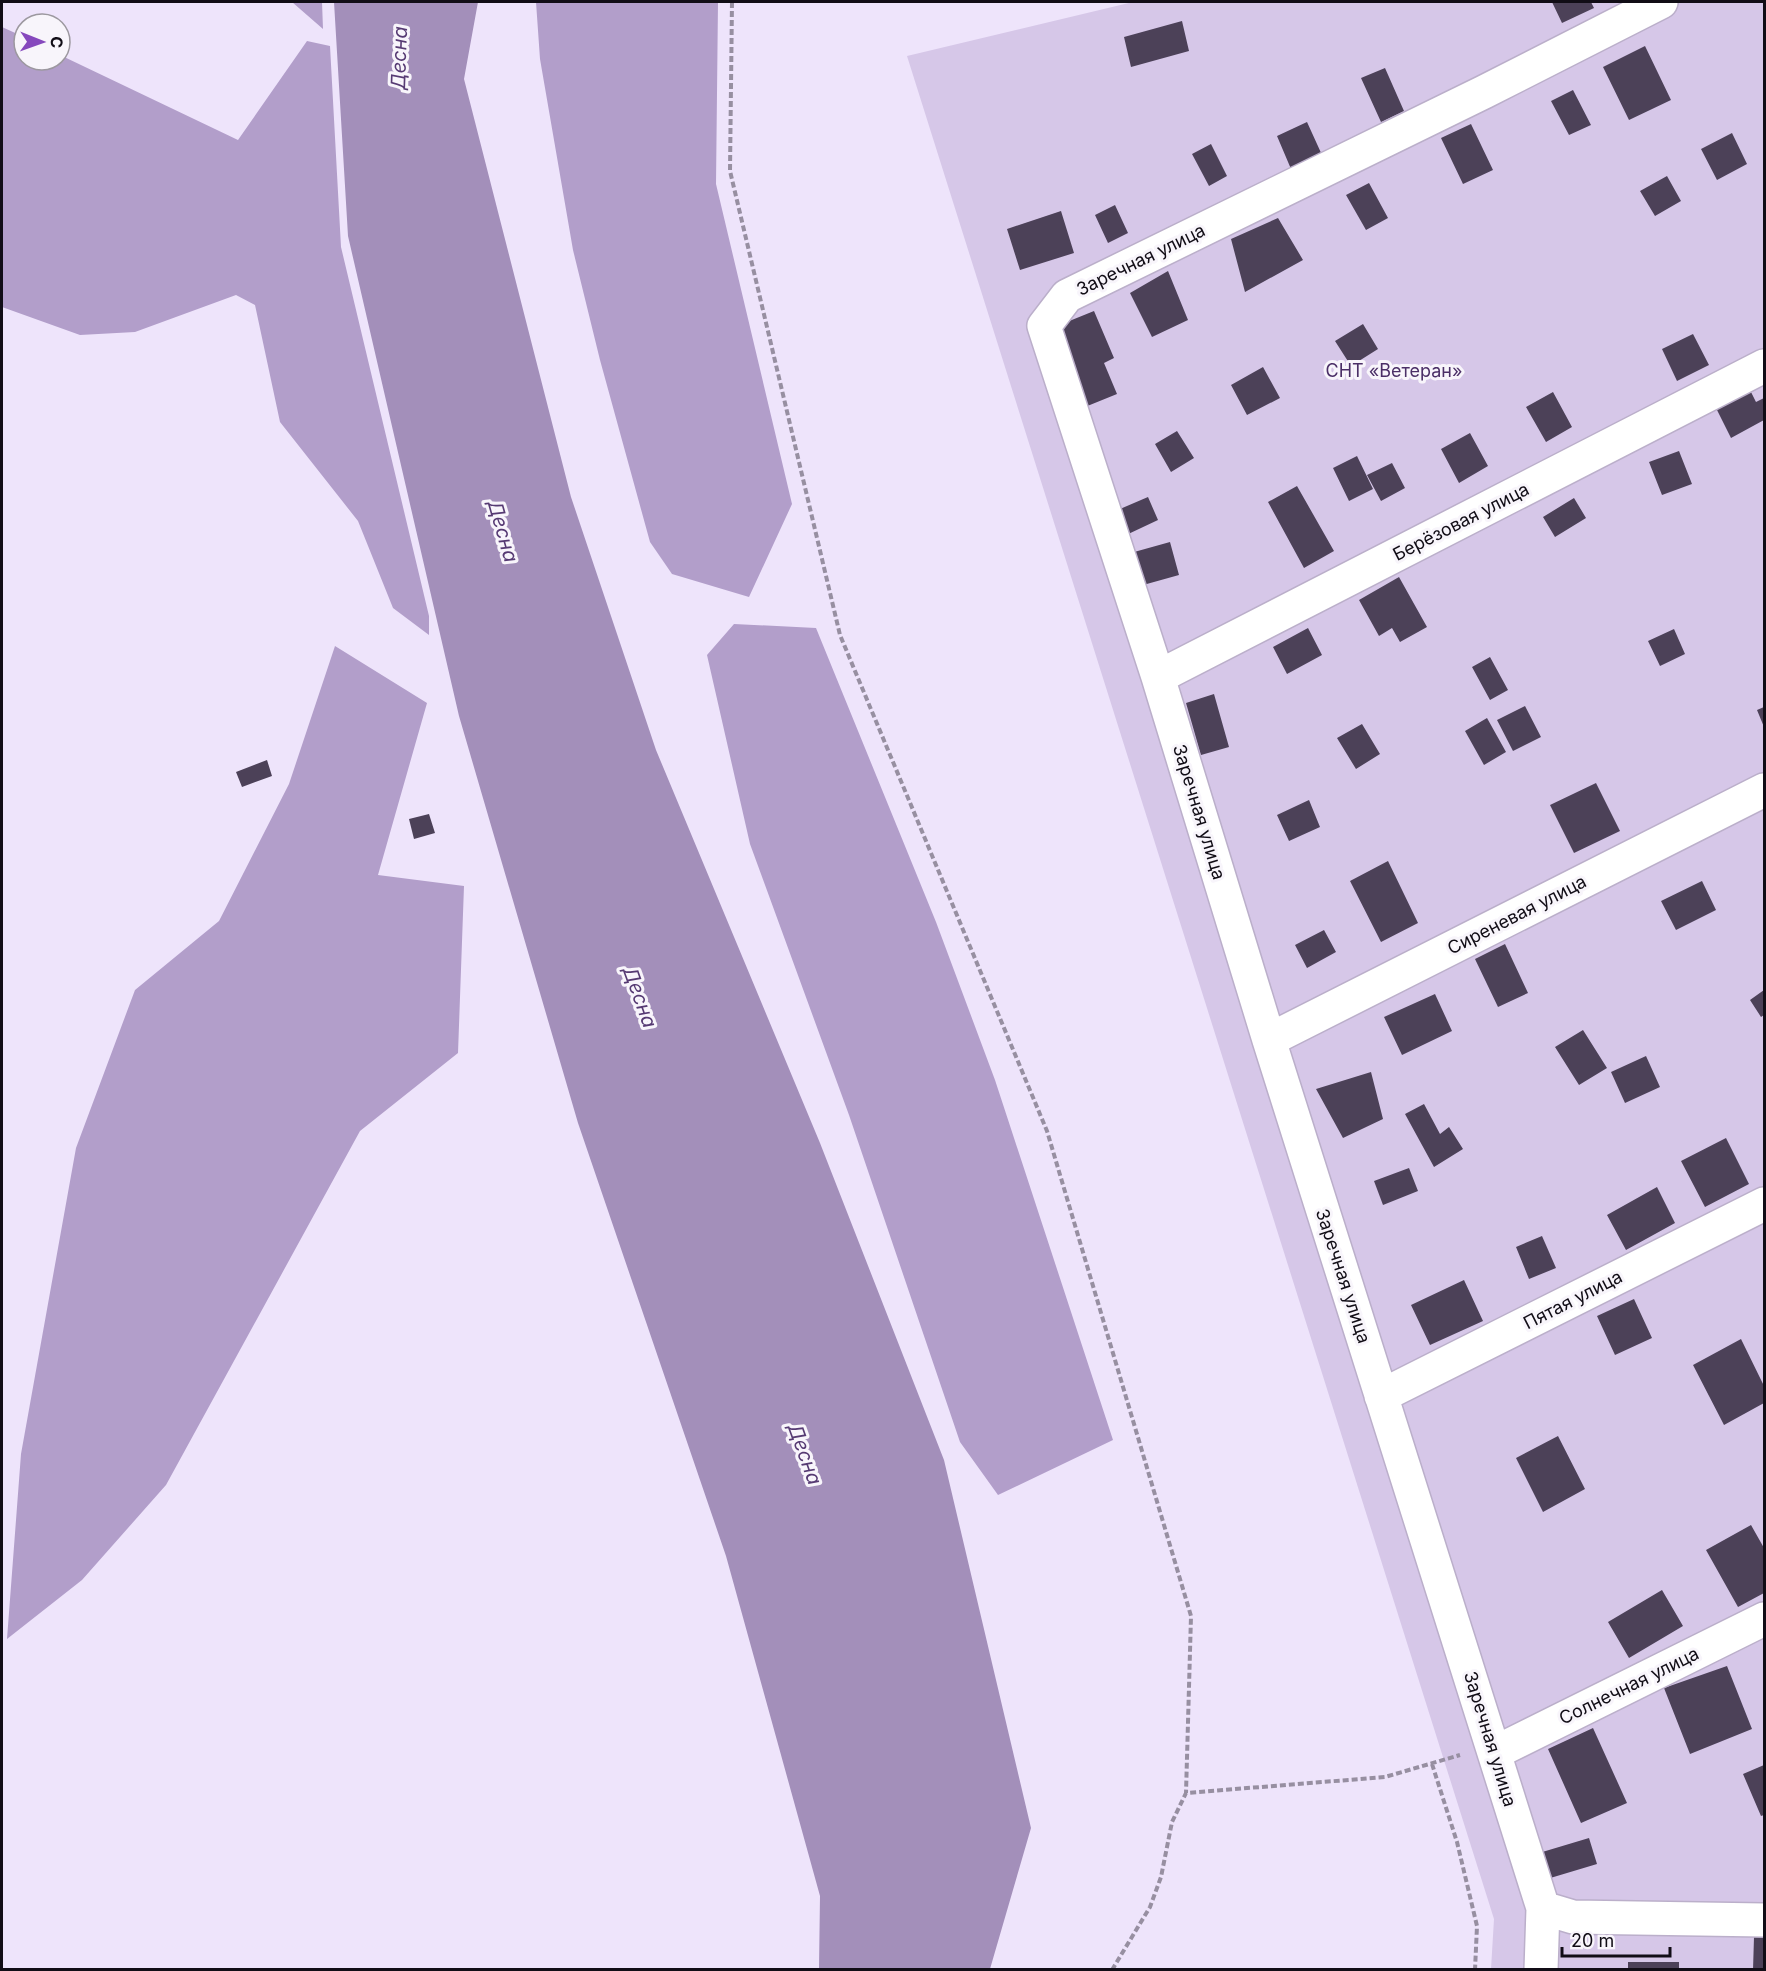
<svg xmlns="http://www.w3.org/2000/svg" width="1766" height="1971" font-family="Inter,sans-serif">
	<rect width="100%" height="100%" fill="#eee4fb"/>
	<!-- green -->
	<path fill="#d6c7e8" d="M1133,2H1764V1969H1491L1494,1919L907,56Z"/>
	<!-- forest -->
	<path fill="#b29eca" d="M292,2H322L323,29Z
		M536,2H718L716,184L792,504L749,597L672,574L650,542L600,360L573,250L540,59Z
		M2,27L24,37V60H60V55L238,140L307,41L330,46L341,247L429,616V635L393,608L358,521L280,422L255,305L236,295L135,332L80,335L2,307Z
		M734,624L816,628L936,922L995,1080L1113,1440L998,1495L960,1442L849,1115L750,844L707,655Z
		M335,646L427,703L378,875L464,886L458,1053L360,1131L166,1485L82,1580L7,1639L21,1454L76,1148L135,990L219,921L289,784Z"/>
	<!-- water -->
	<path fill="#a38fba" d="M334,2H478L464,79L571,497L656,750L820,1143L944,1460L1031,1828L990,1969H819L820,1896L726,1556L578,1123L459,716L348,236Z"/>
	<!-- building -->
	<path fill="#4c4158" d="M1552,2H1591L1594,8L1562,23Z
		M1182,21L1189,51L1131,67L1124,37Z
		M1645,46L1671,100L1629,120L1603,67Z
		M1385,68L1404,111L1381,122L1361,78Z
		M1573,90L1591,125L1569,135L1551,101Z
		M1307,122L1322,155L1291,169L1277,136Z
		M1471,124L1493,170L1463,184L1441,138Z
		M1732,133L1747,164L1717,180L1701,149Z
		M1211,144L1227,176L1209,186L1192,154Z
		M1667,176L1681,201L1655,216L1640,191Z
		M1369,183L1388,218L1366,230L1346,195Z
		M1115,205L1128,233L1108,243L1095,215Z
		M1061,211L1074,253L1020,270L1007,229Z
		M1278,218L1303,260L1245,292L1231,239Z
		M1168,271L1188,320L1152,337L1130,293Z
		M1094,311L1114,358L1104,363L1117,394L1080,409L1057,326Z
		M1363,324L1378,349L1351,366L1335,341Z
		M1693,334L1709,365L1677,381L1662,349Z
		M1263,367L1280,398L1247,415L1231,385Z
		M1749,388L1756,402L1764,398V420L1731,438L1715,406Z
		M1553,392L1572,427L1546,442L1526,407Z
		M1177,431L1194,458L1171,472L1155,444Z
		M1470,433L1488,466L1459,483L1441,449Z
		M1679,451L1692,484L1662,495L1649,462Z
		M1357,456L1373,489L1349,501L1333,468Z
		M1392,463L1405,488L1381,501L1367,475Z
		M1297,486L1334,551L1304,568L1268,502Z
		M1148,497L1158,520L1124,536L1113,512Z
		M1574,498L1586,518L1555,537L1543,517Z
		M1170,542L1179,575L1136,587L1127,554Z
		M1399,577L1427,627L1400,642L1392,628L1379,636L1359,600Z
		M1308,628L1322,655L1287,674L1273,647Z
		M1674,629L1685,654L1660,666L1648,641Z
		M1490,657L1508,690L1490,700L1472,667Z
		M1214,694L1229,747L1201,755L1186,703Z
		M1525,706L1541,737L1513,751L1497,720Z
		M1764,707V727L1757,710Z
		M1487,718L1506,752L1484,765L1465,731Z
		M1362,724L1380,754L1356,769L1337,738Z
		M267,760L272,776L242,787L236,772Z
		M1596,783L1620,831L1574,853L1550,805Z
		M1309,800L1320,827L1289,841L1277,815Z
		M429,814L435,833L414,839L409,819Z
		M1388,861L1418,923L1381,942L1350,881Z
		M1702,881L1716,910L1676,930L1661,901Z
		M1324,930L1336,952L1307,968L1295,945Z
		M1505,944L1528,993L1498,1007L1475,959Z
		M1764,990V1015L1761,1017L1750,1000Z
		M1435,994L1452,1031L1402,1055L1384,1017Z
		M1583,1030L1607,1068L1579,1085L1555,1047Z
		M1646,1056L1660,1087L1625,1103L1611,1072Z
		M1371,1072L1383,1119L1343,1138L1316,1089Z
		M1424,1104L1440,1134L1449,1127L1463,1149L1434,1167L1405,1114Z
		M1726,1138L1749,1184L1705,1207L1681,1161Z
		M1409,1168L1418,1191L1383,1205L1374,1181Z
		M1657,1187L1675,1223L1626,1250L1607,1215Z
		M1542,1236L1556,1268L1529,1279L1516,1247Z
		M1464,1280L1483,1321L1430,1345L1411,1305Z
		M1634,1299L1652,1338L1615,1355L1597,1316Z
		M1741,1339L1764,1386V1403L1724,1425L1693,1365Z
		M1558,1436L1585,1489L1543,1512L1516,1458Z
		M1751,1525L1764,1548V1593L1738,1607L1706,1550Z
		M1662,1590L1683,1626L1629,1658L1608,1622Z
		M1727,1666L1752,1729L1690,1754L1664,1688Z
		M1593,1728L1627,1803L1581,1823L1548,1749Z
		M1764,1765V1815L1761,1816L1743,1774Z
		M1589,1838L1597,1864L1547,1879L1539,1853Z
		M1754,1937H1764V1970H1753Z
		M1628,1962H1679V1970H1628Z"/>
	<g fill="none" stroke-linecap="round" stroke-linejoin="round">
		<!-- minor casing -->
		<g stroke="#bbafca" stroke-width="36">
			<path id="minor" d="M1158,677L1764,366
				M1269,1040L1764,790
				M1381,1396L1764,1204
				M1494,1753L1764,1619
				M1543,1908L1573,1917L1764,1920
				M1541,1970L1543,1908L1269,1040L1158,677L1044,326L1067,296L1484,92L1661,2"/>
		</g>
		<!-- path -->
		<path stroke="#978fa1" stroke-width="4" stroke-dasharray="6 3" stroke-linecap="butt" d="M732,2L730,171L840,635L1047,1131L1191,1616L1186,1793
			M1432,1764L1457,1842L1477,1926L1475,1970
			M1112,1970L1150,1907L1161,1877L1172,1822L1186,1793L1385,1777L1460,1755"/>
		<!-- minor -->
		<use href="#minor" stroke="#fff" stroke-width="33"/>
	</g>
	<g text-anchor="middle" stroke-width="6" stroke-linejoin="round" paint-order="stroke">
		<!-- street labels -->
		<g font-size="18" fill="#110d16" stroke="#f8f5fb">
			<text transform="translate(1141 260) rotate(-26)" y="6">Заречная улица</text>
			<text transform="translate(1461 522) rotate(-27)" y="6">Берёзовая улица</text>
			<text transform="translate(1199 812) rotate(73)" y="6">Заречная улица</text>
			<text transform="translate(1517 915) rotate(-27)" y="6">Сиреневая улица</text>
			<text transform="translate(1343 1276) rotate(72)" y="6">Заречная улица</text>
			<text transform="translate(1573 1300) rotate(-27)" y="6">Пятая улица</text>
			<text transform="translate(1629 1686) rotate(-26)" y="6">Солнечная улица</text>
			<text transform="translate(1490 1739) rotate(73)" y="6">Заречная улица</text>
		</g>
		<!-- park labels -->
		<g font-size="18" fill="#4b2f67" stroke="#f8f5fb">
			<text x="1394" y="377">СНТ «Ветеран»</text>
		</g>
		<!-- water labels -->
		<g font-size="20" font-style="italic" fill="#563a73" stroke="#f8f5fb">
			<text transform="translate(399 58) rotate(-88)" y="7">Десна</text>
			<text transform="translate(503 531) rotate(74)" y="7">Десна</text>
			<text transform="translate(640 997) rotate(70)" y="7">Десна</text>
			<text transform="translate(805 1454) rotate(70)" y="7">Десна</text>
		</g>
	</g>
	<!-- border -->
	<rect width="1766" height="1971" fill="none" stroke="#110d16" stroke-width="6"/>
	<!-- north arrow -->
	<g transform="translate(42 42) rotate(91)"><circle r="28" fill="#f8f5fb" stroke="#9c989f" stroke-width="1.5"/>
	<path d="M0-4.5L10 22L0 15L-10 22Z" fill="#8648bd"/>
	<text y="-9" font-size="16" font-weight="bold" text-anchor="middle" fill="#110d16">С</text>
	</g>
	<!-- scale -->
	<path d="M1562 1947v9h108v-9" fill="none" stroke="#110d16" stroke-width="3"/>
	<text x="1571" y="1947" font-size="18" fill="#110d16" stroke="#f8f5fb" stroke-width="4.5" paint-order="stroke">20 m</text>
</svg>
